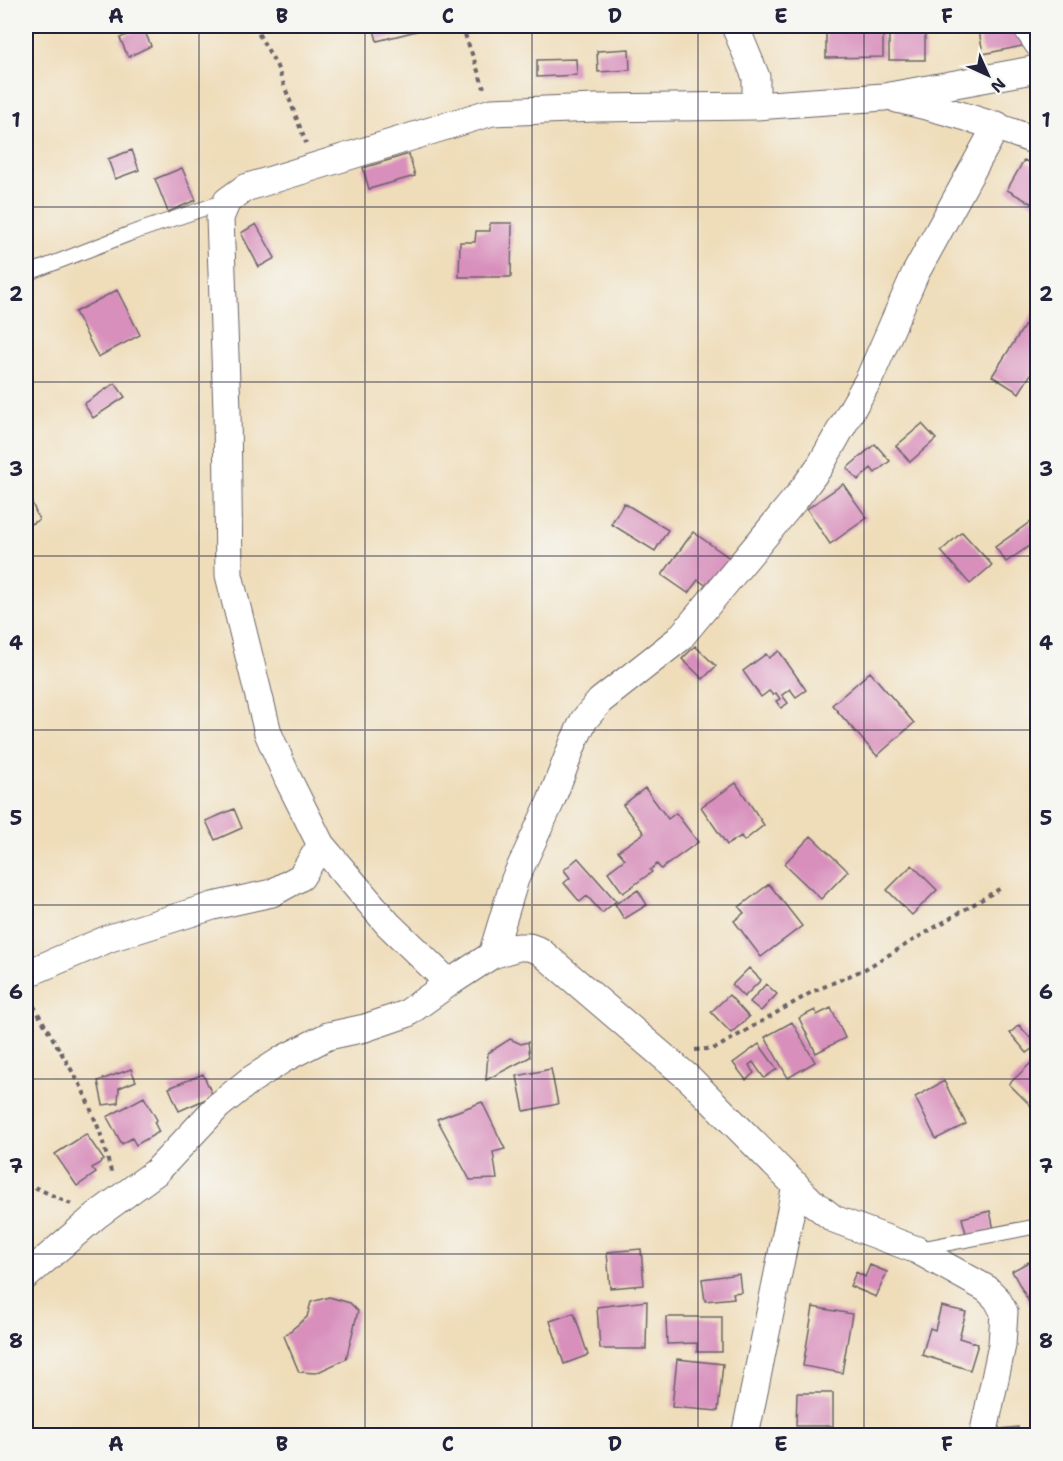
<svg xmlns="http://www.w3.org/2000/svg" width="1063" height="1461" font-family="'Shantell Sans',sans-serif">
	<rect width="100%" height="100%" fill="#f6f6f2"/>
	<filter id="ink" filterUnits="userSpaceOnUse"><feTurbulence type="fractalNoise" baseFrequency=".0167" numOctaves="2"/><feDisplacementMap in="SourceGraphic" scale="12" xChannelSelector="R" yChannelSelector="G"/><feConvolveMatrix kernelMatrix="1 2 1 2 8 2 1 2 1" color-interpolation-filters="sRGB"/></filter>
	<filter id="wash" filterUnits="userSpaceOnUse"><feTurbulence type="fractalNoise" baseFrequency=".008" numOctaves="4" result="noise"/><feDisplacementMap in="SourceGraphic" scale="24" xChannelSelector="R" yChannelSelector="G"/><feGaussianBlur stdDeviation="1.35" result="paint"/><feColorMatrix in="noise" values="0 0 0 0 0 0 0 0 0 0 0 0 0 0 0 0 0 1.4 0 .05"/><feComposite in="paint" operator="in"/></filter>
	<g filter="url(#wash)">
		<rect width="100%" height="100%" fill="#efddba"/>
		<g id="blocks">
			<!-- building -->
			<path fill="#d88fbc" d="M373,26H436L377,41Z
				M826,26H883V57L826,58Z
				M889,26H925V60H889Z
				M1003,26H1023L1027,45L983,54L979,30Z
				M143,27L151,46L128,57L120,38Z
				M629,49L630,70L598,72L597,51Z
				M576,59L577,75L537,77V60Z
				M132,150L139,170L115,179L108,159Z
				M409,154L415,176L369,189L363,168Z
				M1024,160L1038,167V207L1007,190Z
				M182,168L196,200L168,212L155,179Z
				M490,223H512L511,277H459L460,242H475L476,231H490Z
				M256,224L275,258L259,267L241,233Z
				M117,290L140,335L98,357L75,312Z
				M1038,305V363L1019,393L992,376Z
				M115,383L125,397L93,418L84,404Z
				M922,424L936,439L910,462L896,446Z
				M875,444L890,461L875,473L871,468L858,480L847,468Z
				M843,484L867,518L830,544L807,509Z
				M26,488L39,520L26,526Z
				M624,503L668,530L655,551L611,524Z
				M1030,522L1038,533V540L1006,562L995,547Z
				M693,532L731,559L710,588L698,580L688,593L662,575Z
				M962,532L992,565L970,584L941,551Z
				M695,646L716,666L703,679L682,659Z
				M779,651L806,690L796,697L790,689L782,695L788,703L781,708L776,701L780,699L776,693L773,695L769,691L761,697L743,671L766,654L769,658Z
				M870,672L914,723L877,756L832,705Z
				M736,783L764,825L744,841L741,836L727,845L701,807Z
				M645,788L668,819L676,813L698,842L661,869L657,864L650,870L652,872L623,893L608,872L625,859L618,851L644,833L623,805Z
				M234,809L242,828L215,840L206,821Z
				M811,836L848,871L821,899L784,864Z
				M578,858L616,901L602,913L587,896L580,902L564,883L570,878L564,870Z
				M912,865L937,890L912,915L887,890Z
				M769,884L802,926L761,957L734,921L744,913L739,907Z
				M638,890L647,905L624,919L615,904Z
				M749,968L761,980L744,997L732,985Z
				M766,984L777,994L761,1011L750,1002Z
				M729,995L749,1017L731,1033L711,1012Z
				M831,1008L845,1038L816,1053L799,1018L815,1010L817,1015Z
				M792,1022L815,1062L788,1078L765,1037Z
				M1019,1025L1036,1045L1027,1053L1010,1033Z
				M510,1039L521,1044L528,1042L530,1057L486,1080L488,1053Z
				M759,1044L777,1069L764,1078L753,1062L749,1065L754,1073L746,1080L733,1063Z
				M1031,1063L1038,1070V1113L1009,1084Z
				M131,1069L136,1081L119,1088L118,1103L103,1105L98,1081Z
				M551,1069L558,1104L524,1111L517,1076Z
				M203,1074L213,1096L179,1111L169,1088Z
				M944,1081L966,1124L936,1139L915,1097Z
				M144,1097L157,1120L154,1122L159,1132L136,1145L132,1138L122,1144L107,1117Z
				M482,1102L505,1149L493,1152L497,1179L470,1180L437,1119Z
				M86,1134L104,1160L92,1168L96,1173L77,1186L55,1154Z
				M990,1211L994,1230L967,1237L962,1218Z
				M641,1249L644,1285L610,1288L607,1252Z
				M1038,1257V1300L1030,1304L1012,1271Z
				M870,1265L887,1272L876,1297L850,1286L856,1272L865,1277Z
				M739,1274L741,1292L733,1293L734,1298L705,1301L702,1279Z
				M329,1297L350,1303L358,1311L346,1359L316,1373L299,1372L284,1336L307,1317L311,1302Z
				M647,1301L646,1349H600L597,1307Z
				M941,1306L966,1312L959,1338L978,1344L970,1370L922,1355L930,1328L935,1330Z
				M813,1307L852,1314L842,1373L803,1366Z
				M574,1313L588,1355L564,1364L550,1321Z
				M666,1317H722V1352H697V1343L667,1344Z
				M677,1359L723,1364L718,1411L672,1407Z
				M797,1393H833V1426H796Z
				M1018,1427L1019,1436H1002L1001,1429Z"/>
		</g>
	</g>
	<g filter="url(#ink)">
		<use href="#blocks" fill-opacity="0" stroke="#6a6367" stroke-width="1.5"/>
		<g fill="none" stroke-linecap="round" stroke-linejoin="round">
			<!-- service casing -->
			<g stroke="#6a6367" stroke-width="16">
				<path id="service" d="M26,274L129,234L226,201
					M919,1249L1038,1226"/>
			</g>
			<!-- minor casing -->
			<g stroke="#6a6367" stroke-width="29">
				<path id="minor" d="M735,26L756,77V106
					M1026,26L1038,44
					M897,99C946,110 991,123 1038,142
					M321,845L388,924L449,983
					M492,955L515,879L551,801L574,741L584,720L600,701L679,639L797,497L820,466L869,379L915,274L997,125
					M26,974L110,938L213,906L272,893L301,877L321,845L288,779L268,733L229,575L227,410L220,218L227,201L245,188L492,112L595,108L756,106L884,97L1038,69
					M26,1276L97,1215L156,1172L218,1106L249,1081L285,1058L328,1036L365,1028L406,1014L449,983L492,955L518,947H529L540,951L691,1080L812,1202L834,1219L917,1250L987,1289L997,1299L1004,1312L1002,1345L983,1436
					M745,1436L796,1185"/>
			</g>
			<!-- path -->
			<path stroke="#6a6367" stroke-width="4" stroke-dasharray="4.5 4.5" stroke-linecap="butt" d="M254,26L276,64L306,143
				M462,26L484,88
				M29,998L82,1088L100,1132L112,1175
				M695,1050L716,1048L812,992L865,969L1001,888
				M26,1186H32L71,1204"/>
			<!-- service -->
			<use href="#service" stroke="#fff" stroke-width="14"/>
			<!-- minor -->
			<use href="#minor" stroke="#fff" stroke-width="27"/>
		</g>
	</g>
	<!-- grid -->
	<path fill="none" stroke="#22223b" stroke-width="1.5" stroke-opacity="0.55" d="M199,26V1436M365,26V1436M532,26V1436M698,26V1436M864,26V1436M26,207H1038M26,382H1038M26,556H1038M26,730H1038M26,905H1038M26,1079H1038M26,1254H1038"/>
	<!-- margin -->
	<rect width="1063" height="1461" fill="none" stroke="#f6f6f2" stroke-width="66"/>
	<!-- north arrow -->
	<g transform="translate(988 75) rotate(135)" stroke="#f6f6f2" stroke-width="4.5" paint-order="stroke">
	<path d="M0-4.5L10 22L0 15L-10 22Z" fill="#22223b"/>
	<text y="-9" font-size="16" font-weight="bold" text-anchor="middle" fill="#22223b">N</text>
	</g>
	<rect x="33" y="33" width="997" height="1395" fill="none" stroke="#22223b" stroke-width="2"/>
	<g font-size="20" text-anchor="middle" font-weight="bold" fill="#22223b">
		<text x="116" y="23">A</text>
		<text x="282" y="23">B</text>
		<text x="448" y="23">C</text>
		<text x="615" y="23">D</text>
		<text x="781" y="23">E</text>
		<text x="947" y="23">F</text>
		<text x="16" y="127">1</text>
		<text x="1046" y="127">1</text>
		<text x="16" y="301">2</text>
		<text x="1046" y="301">2</text>
		<text x="16" y="476">3</text>
		<text x="1046" y="476">3</text>
		<text x="16" y="650">4</text>
		<text x="1046" y="650">4</text>
		<text x="16" y="825">5</text>
		<text x="1046" y="825">5</text>
		<text x="16" y="999">6</text>
		<text x="1046" y="999">6</text>
		<text x="16" y="1173">7</text>
		<text x="1046" y="1173">7</text>
		<text x="16" y="1348">8</text>
		<text x="1046" y="1348">8</text>
		<text x="116" y="1451">A</text>
		<text x="282" y="1451">B</text>
		<text x="448" y="1451">C</text>
		<text x="615" y="1451">D</text>
		<text x="781" y="1451">E</text>
		<text x="947" y="1451">F</text>
	</g>
</svg>
